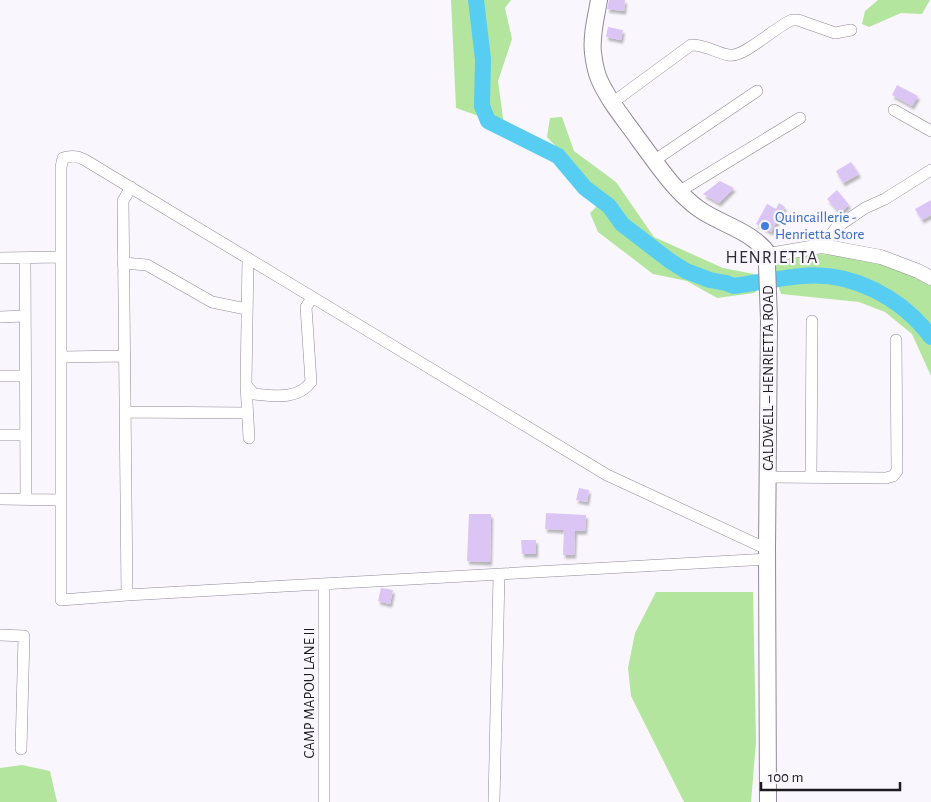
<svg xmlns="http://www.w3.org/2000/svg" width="931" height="802" font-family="'Alegreya Sans',sans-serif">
	<defs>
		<filter id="shadow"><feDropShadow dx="2" dy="3.5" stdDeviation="1" flood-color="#0004"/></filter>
	</defs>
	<rect width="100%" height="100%" fill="#f9f6fd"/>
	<!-- green -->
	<path fill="#b4e59f" d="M451,0H511L505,8L512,39L498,81L504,125L456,108Z
		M878,0H930L922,14L901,13L869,27L862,24L865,11Z
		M562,117L574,151L616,182L654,237L723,268L754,274L760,288L754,293L717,298L687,281L653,274L598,232L590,213L605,198L547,137L550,118Z
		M832,254L911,271L931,282V376L912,334L885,312L859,302L781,294L775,275L776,259L793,255Z
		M656,592H753L756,742L751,802H684L631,696L628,668L635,633Z
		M22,765L50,771L57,802H0V768Z"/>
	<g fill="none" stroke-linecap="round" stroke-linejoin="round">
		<!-- river -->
		<path stroke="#57cdf2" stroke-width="16" d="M476,0L483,59L482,106L488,121L558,156L585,188L609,206L622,224L670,261L686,271L710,280L726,283L734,286C756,283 779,278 802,276C852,271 902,298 931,337"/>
	</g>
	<!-- building -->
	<path fill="#dbc5f5" filter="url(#shadow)" d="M609,0H625L624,11L607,9Z
		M608,27L623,30L621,40L606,37Z
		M897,85L918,96L912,106L892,95Z
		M851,162L859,174L843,183L836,171Z
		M720,181L734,188L719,203L703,194Z
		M837,190L849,205L840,213L827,199Z
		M931,200V215L922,220L915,209Z
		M779,203L785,207L771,232L756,224L767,204L776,209Z
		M579,488L589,490L587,502L576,500Z
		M546,513L586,515L585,531H575L574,555H563L564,530L545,529Z
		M469,514H491L490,562L467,561Z
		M521,540H536V554H522Z
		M381,588L393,590L390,604L378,601Z"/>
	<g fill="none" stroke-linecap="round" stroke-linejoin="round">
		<!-- minor casing -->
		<g stroke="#908a99" stroke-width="12">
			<path id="minor" d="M612,103L691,45C708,45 715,53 729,55C744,58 776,26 792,20H798L835,33L851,30
				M894,110L931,131
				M655,160L757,91
				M680,191L800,118
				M822,246L837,227L865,208L885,199L931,170
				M0,258L61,257
				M25,258L26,499
				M248,258L246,385L249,438
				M123,263L147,265L212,302L246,309
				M0,317L25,316
				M62,357L124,356
				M0,376H25
				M246,385L254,394C274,396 298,400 311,382L306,307L312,298
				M125,412L247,413
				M0,435H26
				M768,477L886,478L893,476L897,471L896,340
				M811,477L812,321
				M0,499L61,500
				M767,549L607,475L85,160C78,156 72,155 63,158L61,167V600L127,595L767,559
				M127,595L123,201L131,187
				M0,635L24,636L21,749
				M324,802V584
				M494,802L499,575"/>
		</g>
		<!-- tertiary casing -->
		<g stroke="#908a99" stroke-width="15">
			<path id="tertiary" d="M769,255L822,246L881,257L918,271L931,278"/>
		</g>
		<!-- secondary casing -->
		<g stroke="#908a99" stroke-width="18">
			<path id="secondary" d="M599,0C596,17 591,36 593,53C594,61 596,72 599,79C609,102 625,120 639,140C657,164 674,191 699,209C722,225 753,231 769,255L767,265L769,320L767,549L768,802"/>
		</g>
		<!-- minor -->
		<use href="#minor" stroke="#fff" stroke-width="11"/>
		<!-- tertiary -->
		<use href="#tertiary" stroke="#fff" stroke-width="14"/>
		<!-- secondary -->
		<use href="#secondary" stroke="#fff" stroke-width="16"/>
	</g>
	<!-- markers -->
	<circle fill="#3f7fe0" stroke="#f9f6fd" stroke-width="2" cx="765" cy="226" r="5"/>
	<g text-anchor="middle" stroke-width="4.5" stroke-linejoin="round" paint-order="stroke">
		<!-- shop labels -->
		<g font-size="15" fill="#366cbe" stroke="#f9f6fd" text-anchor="start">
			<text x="775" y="222">Quincaillerie -<tspan x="775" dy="17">Henrietta Store</tspan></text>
		</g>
		<!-- street labels -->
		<g font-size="15" fill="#1d1a20" stroke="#f9f6fd">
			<text transform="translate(768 378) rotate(-90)" y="5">CALDWELL – HENRIETTA ROAD</text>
			<text transform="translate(309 693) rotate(-90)" y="5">CAMP MAPOU LANE II</text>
		</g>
		<!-- quarter labels -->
		<g font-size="18" letter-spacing="1" fill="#2f2936" stroke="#f9f6fd">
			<text x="772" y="263">HENRIETTA</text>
		</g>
	</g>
	<!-- scale -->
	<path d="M761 782v8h139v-8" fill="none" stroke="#1d1a20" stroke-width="2.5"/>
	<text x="768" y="782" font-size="15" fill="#1d1a20" stroke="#f9f6fd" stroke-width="4" paint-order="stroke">100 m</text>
</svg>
